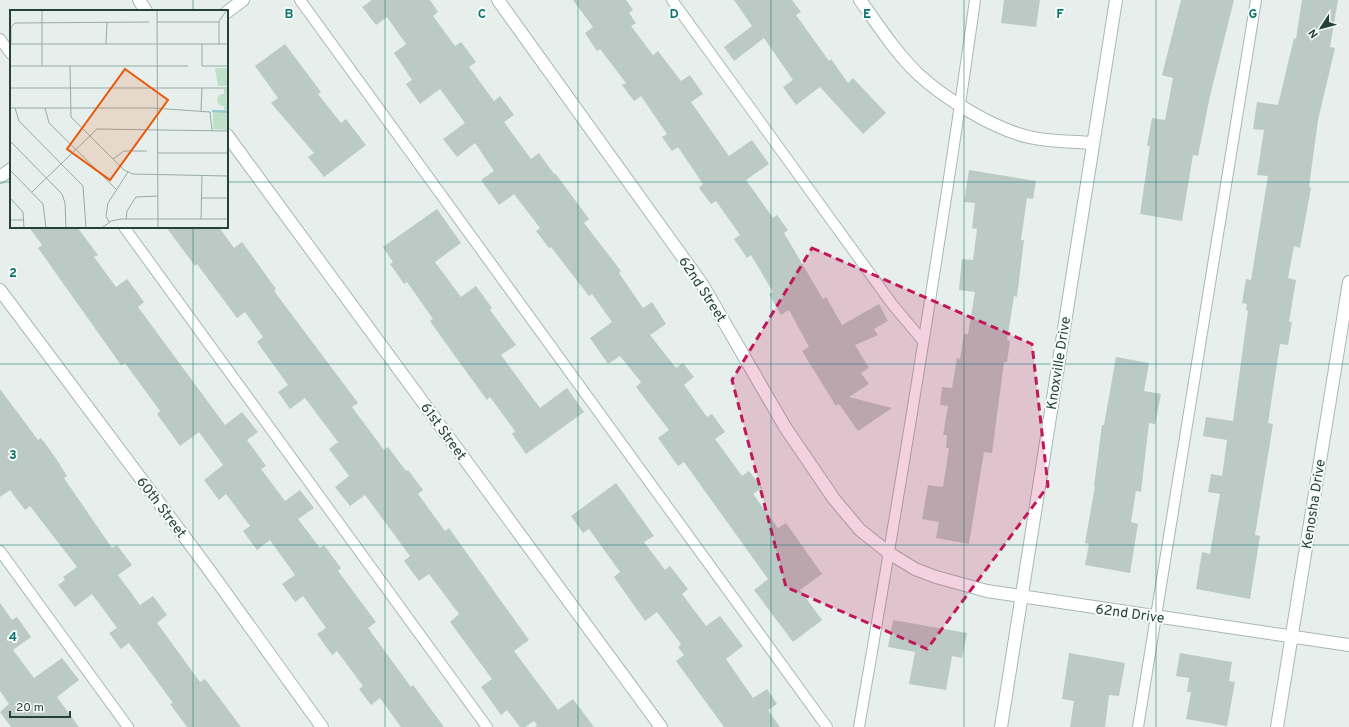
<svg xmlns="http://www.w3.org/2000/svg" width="1349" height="727" font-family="Overpass,sans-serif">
	<rect width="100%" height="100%" fill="#e6efeb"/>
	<!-- building -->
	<path fill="#bbcac4" d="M372,0H430L438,12L433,16L455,46L461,42L476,62L469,67L494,101L500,96L514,115L504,122L531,159L539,153L554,174L555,173L589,219L584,223L621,271L619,273L643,308L652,302L666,324L650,335L676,368L683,363L694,377L684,385L707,417L712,414L725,432L715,439L742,476L749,471L762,488L753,494L778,528L786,523L822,574L800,590L822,620L793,642L754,590L768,579L684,462L678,466L658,438L669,430L636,387L641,382L620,356L608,364L590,338L612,322L592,294L589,296L551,247L549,248L536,231L540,228L514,194L499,205L481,180L494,171L475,143L457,157L443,139L465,123L440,89L420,104L406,84L412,80L394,53L406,44L387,17L376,25L362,7Z
		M573,0H626L633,10L629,13L636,23L631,26L653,55L658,51L681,81L690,75L703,94L691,102L729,156L752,140L769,164L746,180L773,218L777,215L788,230L784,233L823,299L826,297L842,325L879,304L888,321L874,329L878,335L855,345L869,368L861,373L869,384L849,397L892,408L858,431L839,404L836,406L802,351L809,347L789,310L781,315L769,294L773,292L751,255L747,258L734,239L740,235L716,201L711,204L699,188L703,184L678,147L672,151L662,137L667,134L641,96L634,101L622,85L626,83L600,49L597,51L585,33L593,27Z
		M734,0H792L801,12L796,15L829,61L831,59L848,83L853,78L886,113L863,134L820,87L796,105L783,87L793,80L764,38L734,61L724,47L752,26Z
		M1004,0H1040L1036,27L1001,23Z
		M1181,0H1234L1210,96L1198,156L1193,155L1182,221L1140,214L1150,146H1147L1152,118L1165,120L1173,78L1162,75Z
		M1302,0H1338L1330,47L1335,48L1318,120L1309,187L1311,188L1300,248L1294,246L1288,278L1296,280L1289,322H1292L1288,345L1280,344L1268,423L1273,424L1255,535L1260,536L1250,599L1196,589L1202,552L1210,554L1220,494L1208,492L1211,474L1222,476L1227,440L1203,436L1206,417L1233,421L1248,311L1246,310L1247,304L1242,303L1246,279L1251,280L1268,176L1257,175L1264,130L1253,129L1257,102L1278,105L1294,38L1296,39Z
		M285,44L321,92L318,94L341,123L346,119L366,145L324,177L308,157L314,153L271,103L278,98L255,66Z
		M969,170L1036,181L1033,199L1027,198L1021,240H1024L1017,297L1014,296L1007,340L1010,341L1007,362H1004L992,453L984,452L969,544L936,538L939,522L922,519L928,485L943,487L949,448H946L947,435H943L948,406L940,405L942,387L952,388L957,358L960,359L964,334H968L975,292L959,290L962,259L973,260L977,229L972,228L975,203L964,202Z
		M437,209L461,243L435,262L461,297L476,286L492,308L490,310L516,345L501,355L540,408L567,388L584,412L526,454L512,434L515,431L490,397L487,400L452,352L430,321L433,319L407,282L404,284L390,264L393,262L383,247Z
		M29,227H77L98,255L94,257L116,287L127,279L144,302L138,307L225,425L242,412L258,432L247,440L266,466L261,469L285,501L300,490L314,508L298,519L320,548L324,545L341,568L338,571L376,622L368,628L411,687L413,685L444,727H401L380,698L371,705L359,689L363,686L337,651L332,655L317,634L326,628L303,596L295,602L282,584L295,575L270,540L257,550L243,531L250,526L226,494L219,500L204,480L223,465L199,432L180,446L157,414L160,411L125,363L121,365L38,248L42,245Z
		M166,227H219L234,248L242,242L276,289L274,291L358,403L352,407L384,450L388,447L406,471L408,470L423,490L418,494L445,531L449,528L529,640L514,651L558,710L573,699L594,727H535L537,725L534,721L525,727H520L507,710L501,715L481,687L492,679L450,622L459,614L429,574L419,581L404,561L410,556L365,495L350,506L335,487L349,476L329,449L338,442L305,398L290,409L278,392L288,385L257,342L263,337L245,312L237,318L197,264L195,266Z
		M1116,357L1149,363L1144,391L1161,394L1155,424L1149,423L1141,492L1136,491L1131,522L1138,524L1130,573L1085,565L1089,544L1085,543L1095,486H1094L1102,425H1104Z
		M0,389L38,440L41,438L55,457L67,476L64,478L112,548L117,545L132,565L118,575L140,605L153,596L167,615L157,623L200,682L205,679L241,727H187L170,704L173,703L129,643L121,649L109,633L117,628L92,594L75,607L58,585L65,580L63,577L77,567L30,506L25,510L10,490L0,497Z
		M616,483L654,536L644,542L665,570L670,566L688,589L682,594L706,626L720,616L743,646L726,659L753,698L767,689L777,704L768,710L780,727H724L676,661L684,655L678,647L681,644L657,612L645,621L614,577L620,572L589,529L583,533L571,516Z
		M0,603L12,620L17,617L31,637L13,650L34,678L62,658L79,680L57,697L79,727H11L0,712L9,704L0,691Z
		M893,620L967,633L962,658L952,656L946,690L909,684L915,652L888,647Z
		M1069,653L1125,663L1119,696L1109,695L1105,727H1070L1074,701L1062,699Z
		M1180,653L1232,662L1229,681L1235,682L1227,726L1186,719L1191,692H1187L1189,678L1176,676Z"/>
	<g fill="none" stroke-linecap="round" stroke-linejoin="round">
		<!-- lane casing -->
		<g stroke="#a8b8b2" stroke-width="12">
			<path id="lane" d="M300,0L827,727
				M672,0L892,304L923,341
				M0,39L11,54
				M124,227L487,727
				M0,551L128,727
				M859,727C901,485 941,243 975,0
				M1138,727L1256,0"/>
		</g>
		<!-- street casing -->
		<g stroke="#a8b8b2" stroke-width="14">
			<path id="street" d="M139,0L146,11
				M498,0L702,284L785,427L834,499L860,530L889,553L915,569L936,577L987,591L1349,645
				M860,0C878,25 896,53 918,74C945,99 994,129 1029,137C1049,142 1072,141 1093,143
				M227,135L661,727
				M0,290L207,567L322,727
				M1001,727L1116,0
				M1277,727L1349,282"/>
		</g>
		<!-- secondary casing -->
		<g stroke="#a4bbb3" stroke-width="14">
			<path id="secondary" d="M227,12L243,0
				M0,177L11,169"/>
		</g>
		<!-- lane -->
		<use href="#lane" stroke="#fff" stroke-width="10"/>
		<!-- street -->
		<use href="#street" stroke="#fff" stroke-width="12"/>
		<!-- secondary -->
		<use href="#secondary" stroke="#fff" stroke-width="12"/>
	</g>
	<!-- marked area -->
	<path fill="#c2185b" fill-opacity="0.2" stroke="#c2185b" stroke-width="3" stroke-dasharray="8 5" stroke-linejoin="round" d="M812,248L1032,344L1048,486L927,649L786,587L732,380Z"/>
	<!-- grid -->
	<path fill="none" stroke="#0f766e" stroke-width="1" stroke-opacity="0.55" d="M193,0V11M385,0V727M578,0V727M771,0V727M964,0V727M1156,0V727M0,182H11M227,182H1349M193,227V727M0,364H1349M0,545H1349"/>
	<g text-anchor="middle" stroke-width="4" stroke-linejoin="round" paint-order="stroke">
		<!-- street labels -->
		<g font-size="14" fill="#24423a" stroke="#f7fbf9">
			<text transform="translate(703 289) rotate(57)" y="5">62nd Street</text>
			<text transform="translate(1058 363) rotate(-81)" y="5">Knoxville Drive</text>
			<text transform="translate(444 431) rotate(54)" y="5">61st Street</text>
			<text transform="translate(1313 504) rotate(-81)" y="5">Kenosha Drive</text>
			<text transform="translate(162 507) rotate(53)" y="5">60th Street</text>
			<text transform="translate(1130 613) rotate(8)" y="5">62nd Drive</text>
		</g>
	</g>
	<!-- overview -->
	<g transform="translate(10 10)">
		<rect width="218" height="218" fill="#e6efeb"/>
		<path d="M205,58H218V76H208ZM214,79H218V120L203,119V100H214Z" fill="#bfe0c8"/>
		<path d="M207 90a6 6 0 1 1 12 0a6 6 0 1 1-12 0Z" fill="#bfe0c8"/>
		<path fill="none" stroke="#8ec9d4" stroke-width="2" d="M202,101L218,102"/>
		<path fill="none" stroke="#98aaa4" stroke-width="1" d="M32,0V56M147,0L148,218M147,12H209M0,34H218M1,34V17L5,13L139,12M96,34L97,12M192,34V56H218M209,34V11L217,0M0,56H178M60,56L61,107L114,160L123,164L218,166M0,78H218M0,98H143L200,102L202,121M5,98L9,111L73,176L76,218M35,98L39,113L106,179M191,101L192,78M0,131L52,184L55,193L56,218M148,143H218M103,149L114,141H137M0,160L33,194L36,218M22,182L87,119L218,121M0,188L13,202L14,218M191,188H218M116,209L117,201L126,187L148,186M191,209L192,166M0,210H14M99,212L96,206L98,193L118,162M92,218L101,211L111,209H218"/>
		<path fill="#e8590c" fill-opacity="0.15" stroke="#e8590c" stroke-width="2" d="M115,59L158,90L100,170L57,139Z"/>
		<rect width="218" height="218" fill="none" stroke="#24423a" stroke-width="2"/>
	</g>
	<g font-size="13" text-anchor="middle" font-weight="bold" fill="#0f766e" stroke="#f7fbf9" stroke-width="4" stroke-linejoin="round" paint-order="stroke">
		<text x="289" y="18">B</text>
		<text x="482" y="18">C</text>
		<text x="674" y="18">D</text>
		<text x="867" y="18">E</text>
		<text x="1060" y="18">F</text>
		<text x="1253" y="18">G</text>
		<text x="13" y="277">2</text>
		<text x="13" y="459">3</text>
		<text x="13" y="641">4</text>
	</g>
	<!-- north arrow -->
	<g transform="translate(1321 28) rotate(234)" stroke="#f7fbf9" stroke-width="3" paint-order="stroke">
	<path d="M0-3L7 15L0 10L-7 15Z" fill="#24423a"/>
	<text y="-6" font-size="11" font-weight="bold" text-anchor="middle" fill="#24423a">N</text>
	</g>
	<!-- scale -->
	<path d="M10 711v6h60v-6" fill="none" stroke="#24423a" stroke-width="2"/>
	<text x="16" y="711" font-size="12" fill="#24423a" stroke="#f7fbf9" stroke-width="3" paint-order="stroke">20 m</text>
</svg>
